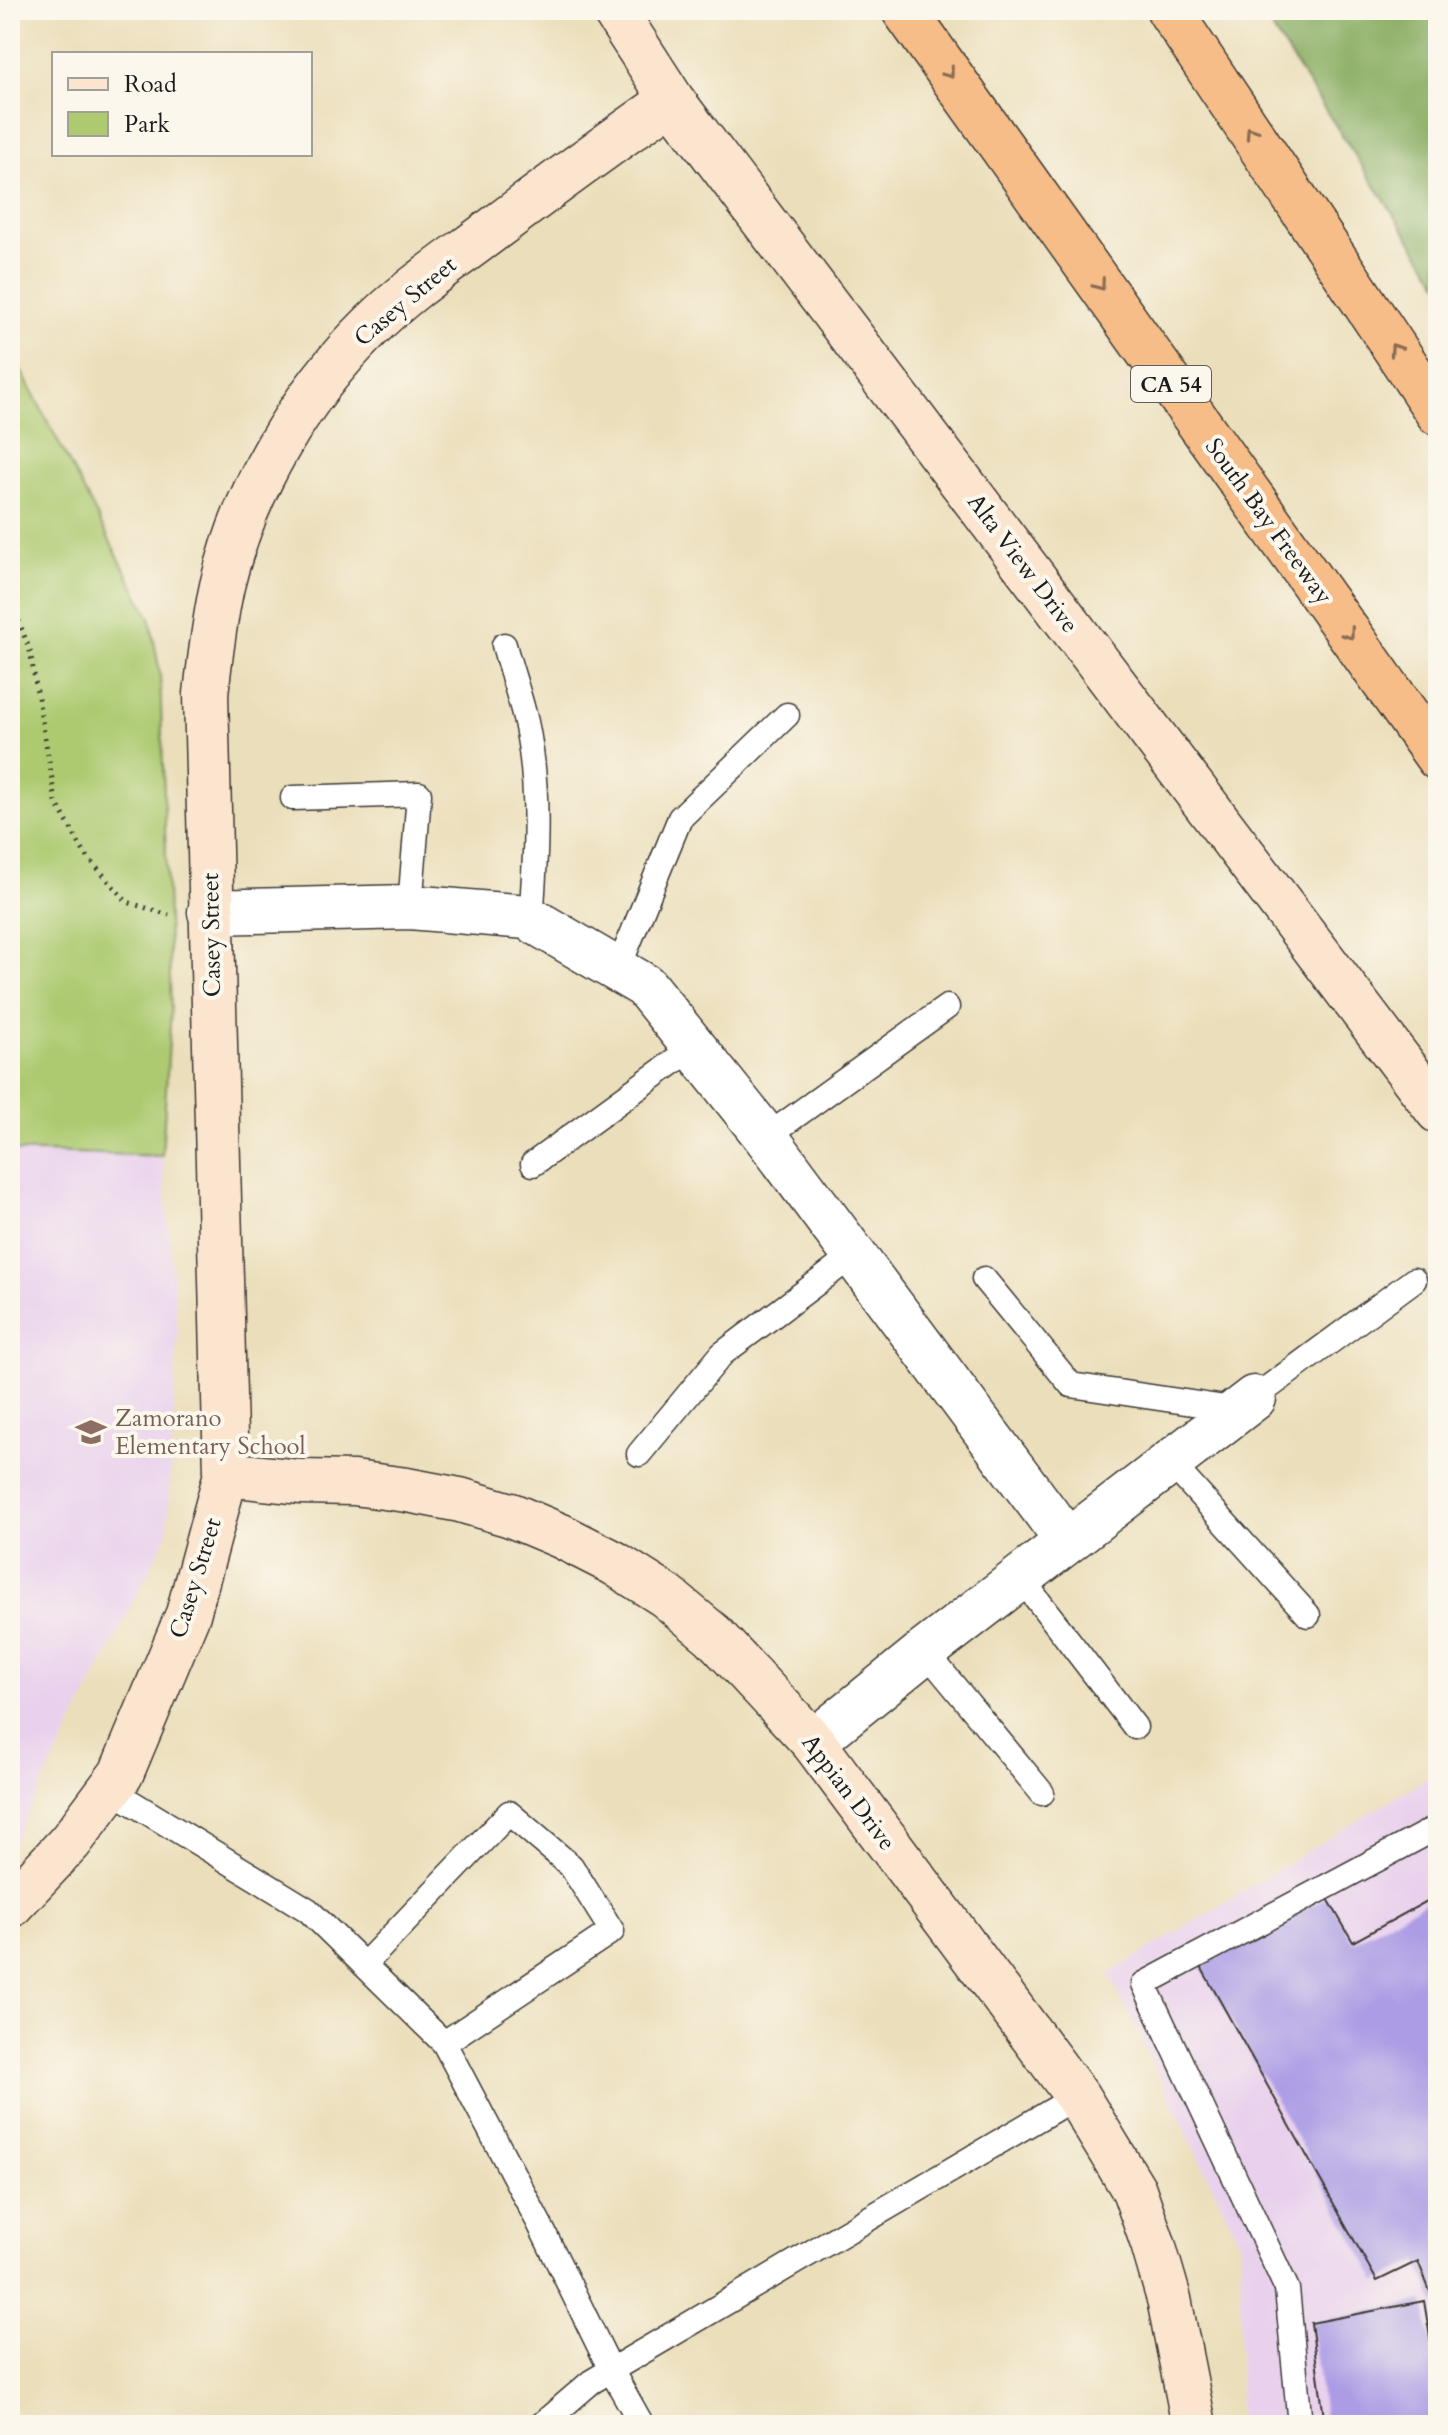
<svg xmlns="http://www.w3.org/2000/svg" width="1448" height="2435" font-family="Cardo,serif">
	<rect width="100%" height="100%" fill="#fbf7ec"/>
	<filter id="ink" filterUnits="userSpaceOnUse"><feTurbulence type="fractalNoise" baseFrequency=".0125" numOctaves="2"/><feDisplacementMap in="SourceGraphic" scale="16" xChannelSelector="R" yChannelSelector="G"/><feConvolveMatrix kernelMatrix="1 2 1 2 8 2 1 2 1" color-interpolation-filters="sRGB"/></filter>
	<filter id="wash" filterUnits="userSpaceOnUse"><feTurbulence type="fractalNoise" baseFrequency=".006" numOctaves="4" result="noise"/><feDisplacementMap in="SourceGraphic" scale="32" xChannelSelector="R" yChannelSelector="G"/><feGaussianBlur stdDeviation="1.8" result="paint"/><feColorMatrix in="noise" values="0 0 0 0 0 0 0 0 0 0 0 0 0 0 0 0 0 1.4 0 .05"/><feComposite in="paint" operator="in"/></filter>
	<g filter="url(#wash)">
		<rect width="100%" height="100%" fill="#ebdeba"/>
		<!-- built -->
		<path fill="#e9d1ed" d="M10,1151L162,1156L178,1329L167,1535L10,1849Z
			M1438,1771V2425H1239L1241,2244L1109,1974Z"/>
		<!-- green -->
		<path fill="#adca71" stroke="#647346" stroke-width="2" d="M10,349L150,618L160,674L171,1008L162,1156L10,1151Z"/>
		<!-- forest -->
		<path fill="#8aae63" stroke="#536540" stroke-width="2" d="M1260,10H1438V282Z"/>
		<g id="blocks">
			<!-- building -->
			<path fill="#ac9ce5" d="M1438,1895V2302L1435,2304L1418,2261L1377,2281L1201,1967L1327,1897L1353,1942Z
				M1424,2301L1438,2386V2425H1325L1311,2323Z"/>
		</g>
	</g>
	<g filter="url(#ink)">
		<use href="#blocks" fill-opacity="0" stroke="#3b3934" stroke-width="2"/>
		<g fill="none" stroke-linecap="round" stroke-linejoin="round">
			<!-- lane casing -->
			<g stroke="#3b3934" stroke-width="27">
				<path id="lane" d="M504,645C511,671 520,696 526,722C540,787 536,855 531,920
					M293,798L419,794L410,907
					M618,969L680,818L787,715
					M766,1137L947,1007
					M533,1164L694,1047
					M984,1279L1071,1385L1239,1410
					M1254,1398L1414,1280
					M639,1454L722,1354L854,1255
					M1170,1462L1308,1615
					M1020,1577L1135,1727
					M925,1651L1042,1793
					M111,1790L308,1910L444,2043L539,2223L611,2370L642,2425
					M364,1965L509,1813L571,1866L612,1931L444,2043
					M541,2425L591,2382L1077,2096
					M1300,2425L1287,2289L1144,1984L1438,1827"/>
			</g>
			<!-- street casing -->
			<g stroke="#3b3934" stroke-width="47">
				<path id="street" d="M210,912L410,907L527,917L645,986L766,1137L1067,1541
					M813,1742L925,1651L1254,1398"/>
			</g>
			<!-- secondary casing -->
			<g stroke="#3b3934" stroke-width="47">
				<path id="secondary" d="M614,10L672,100L1438,1111
					M226,1474L300,1482L354,1483L407,1490L460,1500L511,1515L561,1536L614,1563L666,1596L713,1635L813,1742L1077,2096L1134,2190L1153,2244L1169,2299L1194,2425
					M10,1906L70,1842L121,1774L188,1614L226,1474L206,694C210,658 214,622 222,586C245,489 300,396 371,326C408,289 454,259 495,228C554,184 612,141 672,100"/>
			</g>
			<!-- highway casing -->
			<g stroke="#3b3934" stroke-width="47">
				<path id="highway" d="M904,10L1438,758
					M1169,10L1438,413"/>
			</g>
			<!-- path -->
			<path stroke="#3b3934" stroke-width="5" stroke-dasharray="2 6" stroke-linecap="butt" d="M10,598L30,651L56,802L85,854L127,902L169,915"/>
			<!-- lane -->
			<use href="#lane" stroke="#fff" stroke-width="24"/>
			<!-- street -->
			<use href="#street" stroke="#fff" stroke-width="44"/>
			<!-- secondary -->
			<use href="#secondary" stroke="#fce5cf" stroke-width="44"/>
			<!-- highway -->
			<use href="#highway" stroke="#f7bd88" stroke-width="44"/>
		</g>
		<!-- one-way arrows -->
		<defs><path id="oneway-chevron" d="M-2-3.5L2.5 0L-2 3.5" fill="none" stroke-width="1.6" stroke-linecap="round" stroke-linejoin="round" transform="scale(2)"/></defs>
		<g stroke="#8a6c52">
			<use href="#oneway-chevron" transform="translate(949 73) rotate(54)"/>
			<use href="#oneway-chevron" transform="translate(1251 132) rotate(-124)"/>
			<use href="#oneway-chevron" transform="translate(1100 285) rotate(54)"/>
			<use href="#oneway-chevron" transform="translate(1395 349) rotate(-124)"/>
			<use href="#oneway-chevron" transform="translate(1349 634) rotate(54)"/>
		</g>
	</g>
	<!-- icons -->
	<defs>
		<g id="school-bare" transform="scale(2.4)"><path d="M0-5L7-2L0 1L-7-2ZM-4 1L0 2.5L4 1V4Q0 6-4 4Z" fill="#8d6e63" stroke="#fbf7ec" stroke-width="2.5" paint-order="stroke"/></g>
	</defs>
	<g fill-rule="evenodd">
		<use href="#school-bare" x="91" y="1432"/>
	</g>
	<g text-anchor="middle" stroke-width="8" stroke-linejoin="round" paint-order="stroke">
		<!-- shield labels -->
		<rect fill="#fbf7ec" stroke="#5f5e5a" stroke-width="2" x="1131" y="366" width="80" height="36" rx="6"/>
		<g font-size="22" font-weight="bold" fill="#1c1c1c">
			<text x="1171" y="392">CA 54</text>
		</g>
		<!-- street labels -->
		<g font-size="24" fill="#1c1c1c" stroke="#fbf7ec">
			<text transform="translate(405 301) rotate(-40)" y="8">Casey Street</text>
			<text transform="translate(1269 521) rotate(54)" y="8">South Bay Freeway</text>
			<text transform="translate(1023 563) rotate(53)" y="8">Alta View Drive</text>
			<text transform="translate(211 935) rotate(-91)" y="8">Casey Street</text>
			<text transform="translate(195 1578) rotate(-73)" y="8">Casey Street</text>
			<text transform="translate(849 1792) rotate(53)" y="8">Appian Drive</text>
		</g>
		<!-- education labels -->
		<g font-size="24" fill="#785e54" stroke="#fbf7ec" text-anchor="start">
			<text x="115" y="1426">Zamorano<tspan x="115" dy="28">Elementary School</tspan></text>
		</g>
	</g>
	<!-- margin -->
	<rect width="1448" height="2435" fill="none" stroke="#fbf7ec" stroke-width="40"/>
	<!-- legend -->
	<rect x="52" y="52" width="260" height="104" fill="#fbf7ec" stroke="#a29f99" stroke-width="2"/>
	<rect x="68" y="78" width="40" height="12" fill="#fce5cf" stroke="#a29f99" stroke-width="2"/>
	<text x="124" y="92" font-size="24" fill="#1c1c1c">Road</text>
	<rect x="68" y="112" width="40" height="24" fill="#adca71" stroke="#a29f99" stroke-width="2"/>
	<text x="124" y="132" font-size="24" fill="#1c1c1c">Park</text>
</svg>
